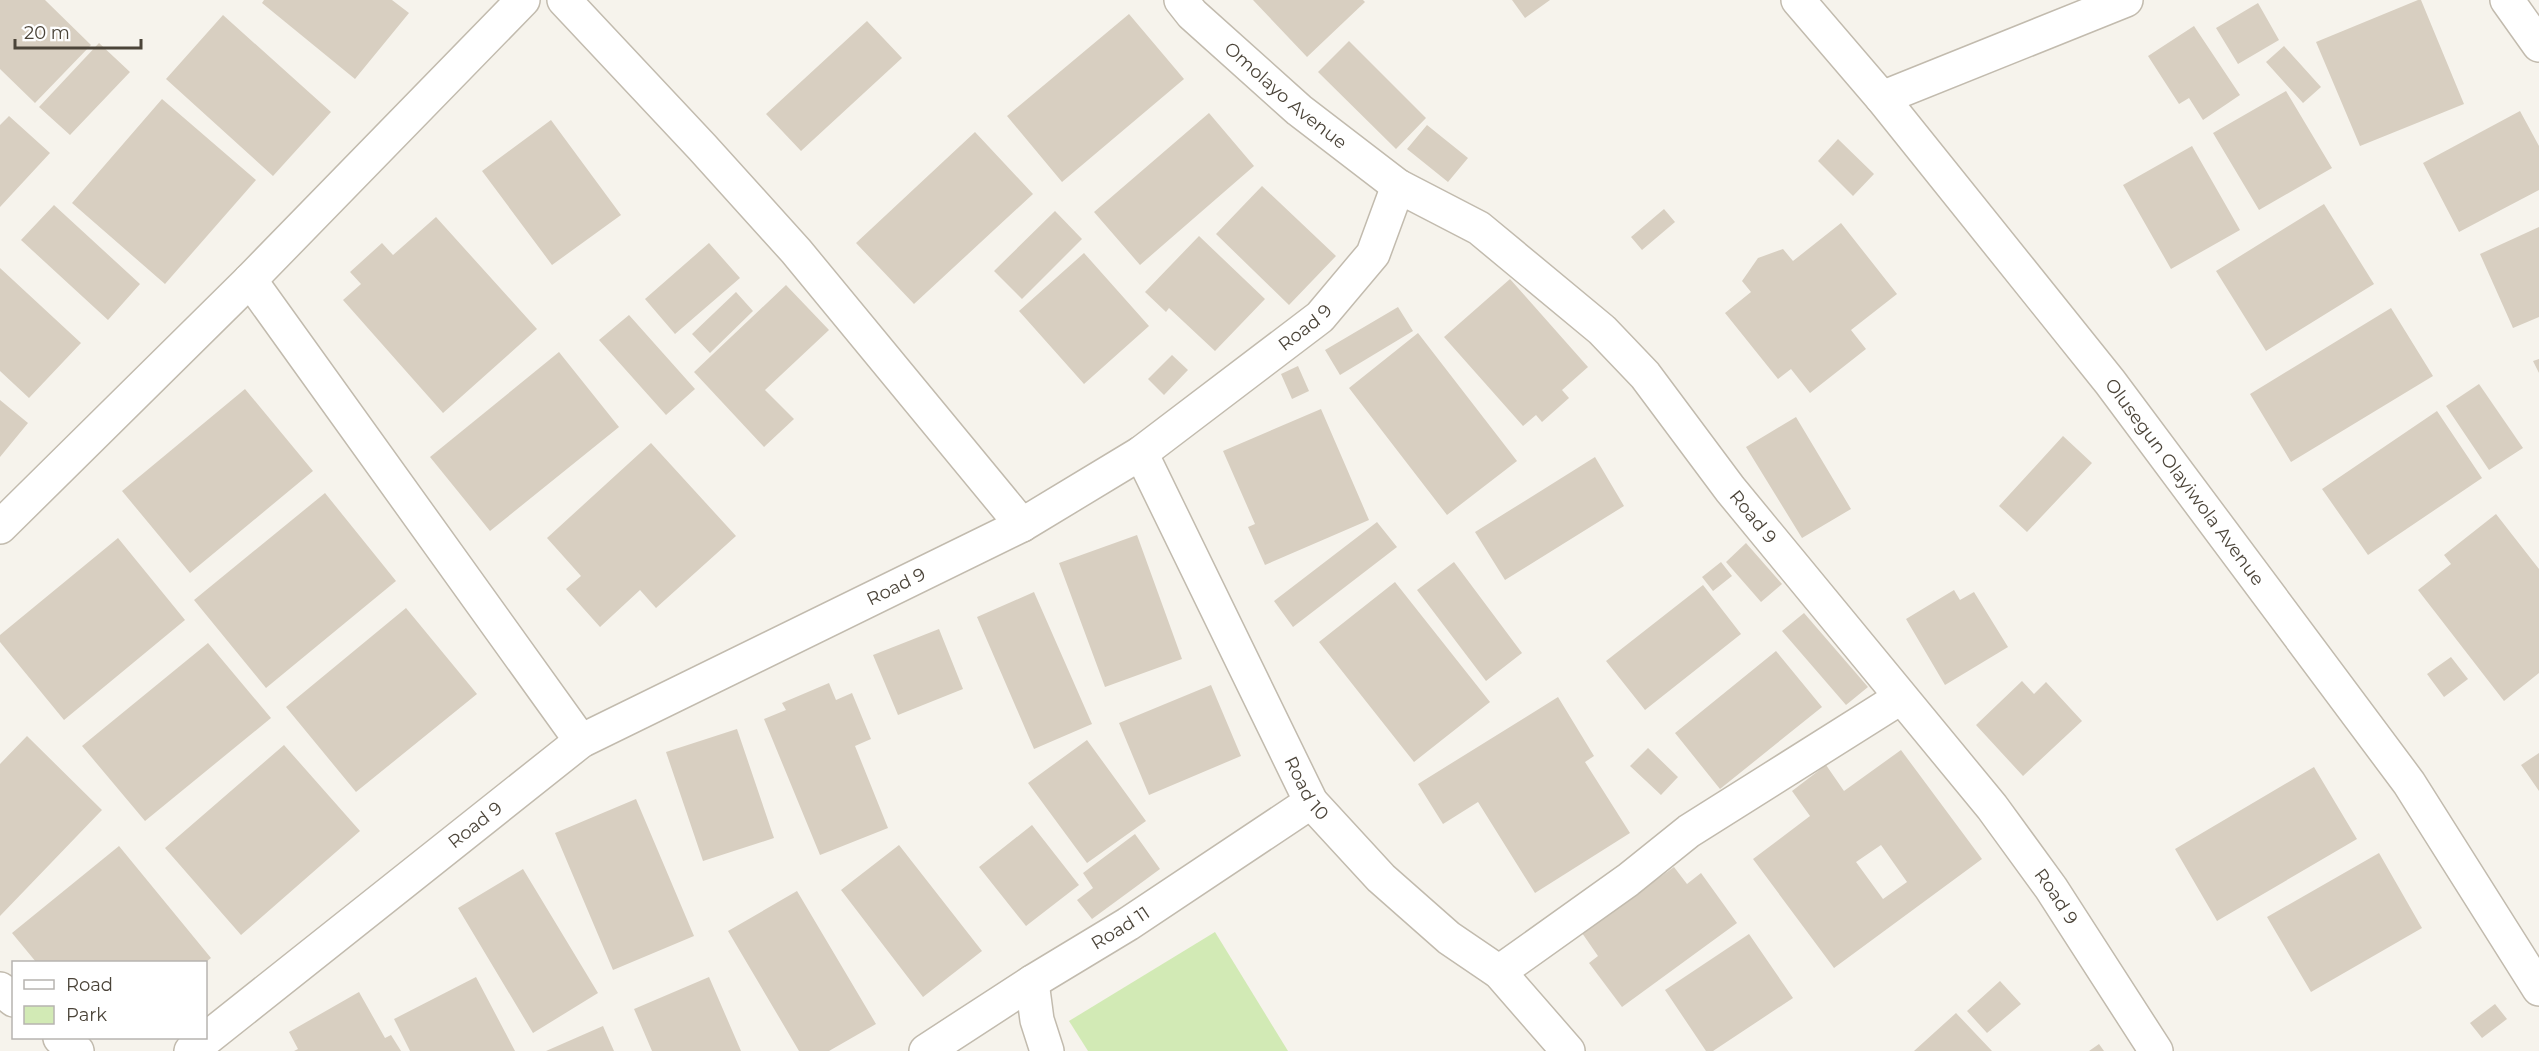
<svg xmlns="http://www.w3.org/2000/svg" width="2539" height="1051" font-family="Montserrat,sans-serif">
	<rect width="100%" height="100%" fill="#f6f3ec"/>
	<!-- green -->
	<path fill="#d2eab5" d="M1215,932L1288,1051H1088L1069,1021Z"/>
	<!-- building -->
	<path fill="#d8cfc1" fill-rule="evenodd" d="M0,0H45L91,45L35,103L0,69Z
		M264,0H392L409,13L355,79L262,3Z
		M1253,0H1363L1365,2L1307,57Z
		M1512,0H1550L1525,18Z
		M2418,0H2421L2464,104L2360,146L2316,42Z
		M2258,3L2279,40L2238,64L2216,28Z
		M1129,14L1184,79L1062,182L1007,116Z
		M223,15L331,112L273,176L166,79Z
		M867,21L902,58L801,151L766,114Z
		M2194,26L2240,95L2203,120L2189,98L2179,104L2148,56Z
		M1349,41L1426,118L1396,149L1318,72Z
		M99,43L130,72L70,135L39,107Z
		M2284,46L2321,87L2303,103L2266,62Z
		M2286,91L2332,168L2259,210L2213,133Z
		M162,99L256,180L165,284L72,203Z
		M2520,111L2539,146V190L2459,232L2423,163Z
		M1209,113L1254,166L1140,265L1094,212Z
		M9,116L50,153L0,207V125Z
		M551,120L621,215L552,265L482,171Z
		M1427,125L1468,158L1448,182L1407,149Z
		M975,132L1033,194L914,304L856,243Z
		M1838,139L1874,174L1853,196L1818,161Z
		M2192,146L2240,230L2171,269L2123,185Z
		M1262,186L1336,256L1289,305L1216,234Z
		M2324,204L2374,284L2266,351L2216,271Z
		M54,205L140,284L108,320L21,240Z
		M1664,209L1675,222L1642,250L1631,237Z
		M1055,211L1082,239L1022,299L994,271Z
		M436,217L537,329L443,413L343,300L361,284L350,272L382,243L393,255Z
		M1841,223L1897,294L1851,330L1866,349L1810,393L1791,369L1778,379L1725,313L1751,292L1742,281L1758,258L1783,249L1793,261Z
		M2539,227V317L2513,328L2480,254Z
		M1199,236L1265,299L1215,351L1169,308L1166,312L1145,292Z
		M709,243L740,278L675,334L645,299Z
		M1084,253L1149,326L1084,384L1019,311Z
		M0,268L81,343L29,398L0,371Z
		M1510,279L1588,367L1562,390L1569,398L1542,422L1536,415L1523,426L1444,337Z
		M786,285L829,330L765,390L794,419L764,447L694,372Z
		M736,292L753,311L710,353L692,334Z
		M1398,307L1413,331L1340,375L1325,350Z
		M2391,308L2433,376L2291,462L2250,394Z
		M629,315L695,389L666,415L599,340Z
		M1418,333L1517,461L1447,515L1349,388Z
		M559,352L619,427L490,531L430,457Z
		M1172,355L1188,370L1164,395L1148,379Z
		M2539,359V373L2533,361Z
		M1298,366L1309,391L1292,399L1281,374Z
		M2479,384L2523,448L2489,470L2446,406Z
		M245,389L313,471L190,573L122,491Z
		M0,400L28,423L0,457Z
		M1321,409L1369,520L1265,565L1248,527L1255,524L1223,451Z
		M2437,411L2482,478L2368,555L2322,489Z
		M1796,417L1851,509L1802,538L1746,447Z
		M2063,436L2092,463L2027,532L1999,506Z
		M651,443L736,536L656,608L640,590L600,627L566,589L581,576L547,538Z
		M1595,457L1624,506L1505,580L1475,532Z
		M325,493L396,581L266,688L194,600Z
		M2496,514L2539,569V673L2504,701L2418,590L2451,564L2444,555Z
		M1377,522L1397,547L1293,627L1274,601Z
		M1137,535L1182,659L1105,687L1059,563Z
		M118,538L185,620L64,720L0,642V635Z
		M1746,543L1782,584L1761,602L1726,562Z
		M1454,562L1522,653L1486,681L1417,590Z
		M1721,562L1732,576L1713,591L1702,577Z
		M1395,582L1490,702L1414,762L1319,642Z
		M1703,585L1741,634L1645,710L1606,661Z
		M1954,590L1960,600L1974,592L2008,647L1945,685L1906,619Z
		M1034,592L1092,724L1034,749L977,617Z
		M406,608L477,694L356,792L286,707Z
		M1804,613L1868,687L1846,705L1782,631Z
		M939,629L963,689L898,715L873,655Z
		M208,643L271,718L145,821L82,746Z
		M1776,651L1822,707L1720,789L1675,733Z
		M2451,657L2468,679L2444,697L2427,674Z
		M2022,681L2034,694L2046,682L2082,721L2023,776L1976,725Z
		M829,683L836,700L852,693L871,739L855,746L888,828L820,855L764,719L786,710L782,703Z
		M1211,685L1241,756L1149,795L1119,723Z
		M1558,697L1594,756L1585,762L1630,833L1535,893L1478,802L1443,824L1418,784Z
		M737,729L774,838L703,861L666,752Z
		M27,736L102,810L0,916V764Z
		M1087,740L1146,821L1087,863L1028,783Z
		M284,745L360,831L241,935L165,848Z
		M1648,748L1678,777L1661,795L1630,766Z
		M1901,750L1982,859L1834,968L1753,859L1810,816L1792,791L1826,765L1844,791ZM1881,845L1907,882L1883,899L1856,862Z
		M2539,753V791L2521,765Z
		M2314,767L2357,839L2217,921L2175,849Z
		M636,799L694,936L613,970L555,833Z
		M1032,825L1079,885L1026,926L979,867Z
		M1135,834L1160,869L1092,919L1077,900L1093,888L1083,873Z
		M899,845L982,951L923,997L841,890Z
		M119,846L211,958L206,962H36L12,933Z
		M2379,853L2422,928L2311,992L2267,917Z
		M1674,867L1687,884L1701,873L1737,923L1622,1007L1589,963L1598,956L1582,933Z
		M523,869L598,993L533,1033L458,908Z
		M797,891L876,1024L829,1051H799L728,931Z
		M1749,934L1793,998L1713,1051H1706L1665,990Z
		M476,977L515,1051H410L394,1019Z
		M709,977L741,1051H652L634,1009Z
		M2000,981L2021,1004L1987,1033L1967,1011Z
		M359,992L385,1038L391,1035L401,1051H294L298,1049L289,1032Z
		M2495,1004L2507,1019L2482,1038L2470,1023Z
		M1956,1013L1992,1051H1914Z
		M603,1026L614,1051H546Z
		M2099,1044L2104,1051H2089Z"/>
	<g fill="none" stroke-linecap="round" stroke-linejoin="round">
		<!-- street casing -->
		<g stroke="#c2bbae" stroke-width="36">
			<g id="street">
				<path d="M564,0L702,147L796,251L1022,525"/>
				<path id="s1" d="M1181,0L1192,14L1299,110L1398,186L1479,228L1602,330L1645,375L1730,489L1992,807L2051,888L2156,1051"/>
				<path id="s2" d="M1798,0L1882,98L2110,382L2409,783L2539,989"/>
				<path d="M2507,0L2539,45"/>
				<path d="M1882,98L2126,0"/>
				<path d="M250,280L581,741"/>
				<path id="s3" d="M1141,453L1311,802L1381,878L1449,938L1499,972L1568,1051"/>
				<path d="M0,527L250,280L523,0"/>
				<path d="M1499,972L1628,880L1689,831L1900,698"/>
				<path d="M1032,982L1037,1020L1047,1051"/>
				<path d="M0,989L14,1000"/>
				<path d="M60,1038L77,1051"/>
				<path id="s4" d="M191,1051L581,741L1022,525L1141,453L1320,317L1373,254L1398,186"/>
				<path id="s5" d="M926,1051L1032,982L1128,924L1311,802"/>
			</g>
		</g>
		<!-- street -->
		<use href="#street" stroke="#fff" stroke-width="33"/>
	</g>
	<g text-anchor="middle" stroke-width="5" stroke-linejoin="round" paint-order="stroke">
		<!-- street labels -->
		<g font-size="18" fill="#4b4439" stroke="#fff">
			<text dy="6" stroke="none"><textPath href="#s1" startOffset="142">Omolayo Avenue</textPath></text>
			<text dy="6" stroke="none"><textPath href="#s4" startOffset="1335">Road 9</textPath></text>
			<text dy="6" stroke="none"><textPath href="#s2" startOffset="618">Olusegun Olayiwola Avenue</textPath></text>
			<text dy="6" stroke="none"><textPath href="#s1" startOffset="778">Road 9</textPath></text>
			<text dy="6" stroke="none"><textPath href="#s4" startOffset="849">Road 9</textPath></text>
			<text dy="6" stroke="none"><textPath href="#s3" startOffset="374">Road 10</textPath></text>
			<text dy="6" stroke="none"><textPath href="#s4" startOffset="363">Road 9</textPath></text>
			<text dy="6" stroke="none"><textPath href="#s1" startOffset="1264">Road 9</textPath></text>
			<text dy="6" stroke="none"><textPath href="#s5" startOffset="230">Road 11</textPath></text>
		</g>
	</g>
	<!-- legend -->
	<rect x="12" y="961" width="195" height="78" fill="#ffffff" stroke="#b7b4b0" stroke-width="1.5"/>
	<rect x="24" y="980" width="30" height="9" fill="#ffffff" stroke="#b7b4b0" stroke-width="1.5"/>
	<text x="66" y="991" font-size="18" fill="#4b4439">Road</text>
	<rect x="24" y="1006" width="30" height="18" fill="#d2eab5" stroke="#b7b4b0" stroke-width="1.5"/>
	<text x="66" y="1021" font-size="18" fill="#4b4439">Park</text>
	<!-- scale -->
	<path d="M15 39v9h126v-9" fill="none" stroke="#4b4439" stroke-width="3"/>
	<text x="24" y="39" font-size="18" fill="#4b4439" stroke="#ffffff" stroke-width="4.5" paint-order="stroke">20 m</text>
</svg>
